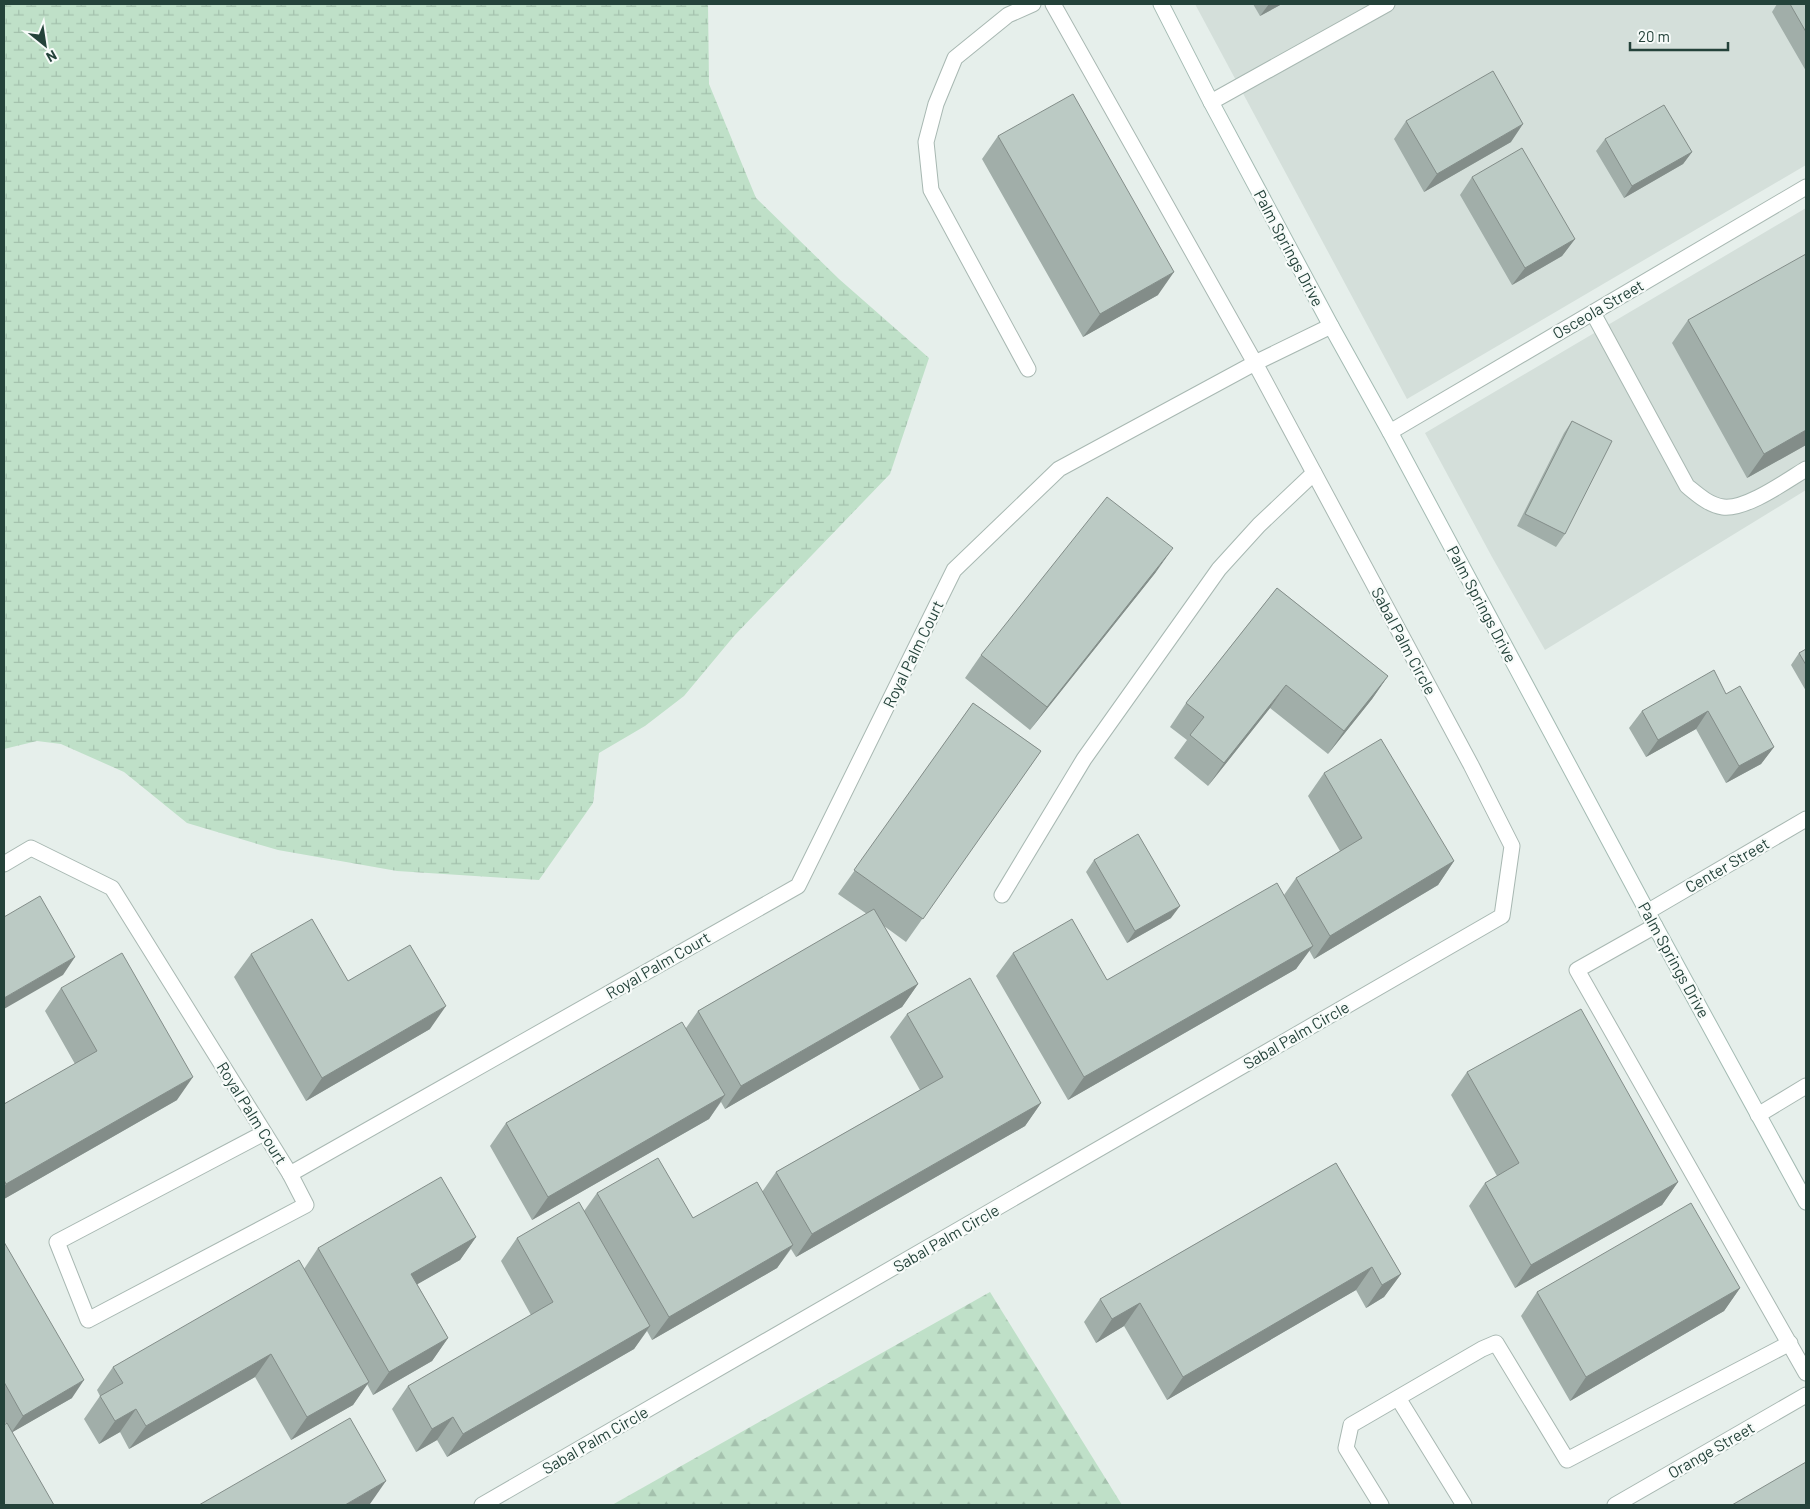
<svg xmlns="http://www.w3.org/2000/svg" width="1810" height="1509" font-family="Barlow,sans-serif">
	<defs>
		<pattern id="forest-firs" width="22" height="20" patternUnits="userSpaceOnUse" patternTransform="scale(1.25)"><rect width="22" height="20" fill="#bfe0c8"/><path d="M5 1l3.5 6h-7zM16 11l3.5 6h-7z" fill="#a4c1ad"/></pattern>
		<pattern id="wetland-marsh" width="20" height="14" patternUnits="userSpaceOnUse" patternTransform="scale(1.25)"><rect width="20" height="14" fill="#bfe0c8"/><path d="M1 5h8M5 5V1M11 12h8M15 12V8" fill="none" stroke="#a4c1ad"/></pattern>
	</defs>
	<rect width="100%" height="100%" fill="#e6efeb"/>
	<!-- built -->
	<path fill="#d4dfda" d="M1195,4H1806V165L1407,399Z
		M1806,208V490L1545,650L1492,557L1425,433Z"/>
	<!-- forest -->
	<path fill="url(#forest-firs)" d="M990,1292L1122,1505H612Z"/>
	<!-- wetland -->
	<path fill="url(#wetland-marsh)" d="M4,4H708L709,84L756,198L839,279L929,358L890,474L734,636L684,696L645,726L599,753L593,803L539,880L397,871L278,850L187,823L124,772L61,744L37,741L4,749Z"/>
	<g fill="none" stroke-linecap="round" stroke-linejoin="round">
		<!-- lane casing -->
		<g stroke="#a8b8b2" stroke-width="17">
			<path id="lane" d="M1053,4L1255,363
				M1211,102L1387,4
				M1593,313L1687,486C1698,495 1709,505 1723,507C1746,510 1786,481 1806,469
				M1028,369L931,190L926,142L936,104L955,58L1008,15L1033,4
				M1002,895L1084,759L1219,569L1259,525L1314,473
				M1655,926L1577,970L1806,1373
				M1758,1115L1806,1086
				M264,1133L57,1242L88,1320L306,1205L290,1174
				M1398,1398L1464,1505
				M1381,1505L1346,1448L1351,1425L1482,1349L1496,1343L1567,1460L1790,1343"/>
		</g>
		<!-- street casing -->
		<g stroke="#a8b8b2" stroke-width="17">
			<path id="street" d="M1390,432L1806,187
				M4,864L31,848L112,888L290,1174L798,886L954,570L1059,469L1255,363
				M1647,912L1806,819
				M482,1505L1502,916L1512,846L1471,765L1255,363L1331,326
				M1615,1505L1806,1395"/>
		</g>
		<!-- secondary casing -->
		<g stroke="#a4bbb3" stroke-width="17">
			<path id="secondary" d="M1161,4L1211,102L1331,326L1390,432L1655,926L1806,1202"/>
		</g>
		<!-- lane -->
		<use href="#lane" stroke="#fff" stroke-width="15"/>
		<!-- street -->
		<use href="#street" stroke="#fff" stroke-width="15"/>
		<!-- secondary -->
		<use href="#secondary" stroke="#fff" stroke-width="15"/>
	</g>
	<!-- wall -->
	<path fill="#a1aea9" d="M1253,4H1282L1260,16Z
		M1777,4H1806V71L1772,12Z
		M1406,121L1511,142L1424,192L1394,139Z
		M998,136L1158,295L1083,337L982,159Z
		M1605,139L1692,152L1683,164L1624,198L1596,151Z
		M1472,177L1575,239L1562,256L1512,285L1460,195Z
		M1688,320L1806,445L1747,478L1672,343Z
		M1572,421L1565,534L1556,547L1517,526L1564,433Z
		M1156,572L1030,730L965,678L981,655Z
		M1277,588L1388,676L1372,699L1328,754L1270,708L1208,786L1174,758L1187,740L1170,727L1186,703Z
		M1806,649V691L1791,665L1799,653Z
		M1726,694L1774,747L1761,764L1726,783L1696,729L1646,757L1629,728L1642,711Z
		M973,703L1041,751L906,942L884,926L918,984L902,1007L725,1109L721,1102L709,1119L532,1220L490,1146L506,1123L686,1028L698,1011L867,914L838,894Z
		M1324,773L1454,861L1438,885L1314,959L1309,950L1296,969L1068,1100L996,976L1013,953L1107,980L1284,895L1296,878L1340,851L1308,796Z
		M1094,860L1171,918L1127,943L1086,872Z
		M251,954L348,981L430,1029L306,1101L234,977Z
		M61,988L177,1100L4,1199V1104L75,1064L45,1011Z
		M907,1014L1041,1103L1025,1126L796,1257L791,1249L777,1268L652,1340L647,1331L634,1349L447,1457L437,1440L416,1452L392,1409L408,1386L531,1315L501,1261L517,1238L584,1211L597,1193L693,1218L762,1192L776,1172L920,1090L890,1037Z
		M1467,1072L1678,1182L1662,1205L1515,1288L1469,1206L1485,1183L1497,1176L1451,1095Z
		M1336,1163L1401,1274L1384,1297L1366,1308L1356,1290L1167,1400L1124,1326L1096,1343L1084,1322L1100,1299Z
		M476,1237L460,1260L417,1284L448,1338L432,1361L373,1395L367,1384L353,1405L291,1440L255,1377L129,1449L120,1432L99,1444L84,1419L100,1396L97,1390L113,1367L304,1269L318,1248Z
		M4,1242L72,1398L12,1432L4,1421Z
		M1740,1288L1724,1311L1570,1401L1521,1316L1537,1292Z"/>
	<!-- shaded-wall -->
	<path fill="#838d89" d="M1269,4H1282L1260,16Z
		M1523,124L1511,142L1424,192L1437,174Z
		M1692,152L1683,164L1624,198L1632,186Z
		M1575,239L1562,256L1512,285L1525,268Z
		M1174,272L1158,295L1083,337L1100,314Z
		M1806,430V445L1747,478L1764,454Z
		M1173,548L1156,572L1030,730L1047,707Z
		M1388,676L1372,699L1328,754L1344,731Z
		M1286,685L1270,708L1208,786L1224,763Z
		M1708,711L1696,729L1646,757L1658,740Z
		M1774,747L1761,764L1726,783L1739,766Z
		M1454,861L1438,885L1314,959L1330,936Z
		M1180,906L1171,918L1127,943L1135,931Z
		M1313,946L1296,969L1068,1100L1084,1077Z
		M75,957L63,975L4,1009V998Z
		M918,984L902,1007L725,1109L741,1086Z
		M446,1006L430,1029L306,1101L322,1078Z
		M193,1077L177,1100L4,1199V1187L6,1184Z
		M725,1095L709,1119L532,1220L548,1197Z
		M1041,1103L1025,1126L796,1257L812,1234Z
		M1678,1182L1662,1205L1515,1288L1531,1265Z
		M476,1237L460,1260L395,1297L411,1274Z
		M793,1245L777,1268L652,1340L669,1317Z
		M1372,1267L1356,1290L1167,1400L1183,1377Z
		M1401,1274L1384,1297L1366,1308L1382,1285Z
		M1740,1288L1724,1311L1570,1401L1586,1377Z
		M1140,1303L1124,1326L1096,1343L1112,1319Z
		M650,1326L634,1349L447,1457L463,1434Z
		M448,1338L432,1361L373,1395L389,1372Z
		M271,1354L255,1377L129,1449L146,1426Z
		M84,1380L72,1398L11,1433L23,1416Z
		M369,1382L353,1405L291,1440L307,1417Z
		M136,1409L120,1432L99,1444L115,1421Z
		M453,1417L437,1440L416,1452L432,1429Z
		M386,1481L370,1504L368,1505H345Z"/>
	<!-- building -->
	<path fill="#bbcac4" stroke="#838d89" d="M1790,4H1806V32Z
		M1493,71L1523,124L1437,174L1406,121Z
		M1073,94L1174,272L1100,314L998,136Z
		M1664,105L1692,152L1632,186L1605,139Z
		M1522,148L1575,239L1525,268L1472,177Z
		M1806,254V430L1764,454L1688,320Z
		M1572,421L1612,441L1565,534L1525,514Z
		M1107,497L1173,548L1047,707L981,655Z
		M1277,588L1388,676L1344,731L1286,685L1224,763L1190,735L1204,717L1186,703Z
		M1806,649V665L1799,653Z
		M1714,670L1726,694L1740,686L1774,747L1739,766L1708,711L1658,740L1642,711Z
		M973,703L1041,751L923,919L854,870Z
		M1381,739L1454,861L1330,936L1296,878L1362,838L1324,773Z
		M1138,834L1180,906L1135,931L1094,860Z
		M1277,883L1313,946L1084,1077L1013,953L1072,919L1107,980Z
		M40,896L75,957L4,998V917Z
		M874,909L918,984L741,1086L698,1011Z
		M312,919L348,981L410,945L446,1006L322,1078L251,954Z
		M122,953L193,1077L6,1184L4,1180V1104L97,1051L61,988Z
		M970,978L1041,1103L812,1234L776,1172L943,1077L907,1014Z
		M1581,1009L1678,1182L1531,1265L1485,1183L1519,1163L1467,1072Z
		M682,1022L725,1095L548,1197L506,1123Z
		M658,1158L693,1218L757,1182L793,1245L669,1317L597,1193Z
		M1336,1163L1401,1274L1382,1285L1372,1267L1183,1377L1140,1303L1112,1319L1100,1299Z
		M441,1177L476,1237L411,1274L448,1338L389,1372L318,1248Z
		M579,1202L650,1326L463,1434L453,1417L432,1429L408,1386L553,1302L517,1238Z
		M1691,1203L1740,1288L1586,1377L1537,1292Z
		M4,1242L84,1380L23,1416L4,1382Z
		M299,1260L369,1382L307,1417L271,1354L146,1426L136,1409L115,1421L100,1396L123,1383L113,1367Z
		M350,1418L386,1481L345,1505H199Z
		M7,1423L54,1505H4V1425Z
		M1806,1462V1505H1732Z"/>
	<g text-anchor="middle" stroke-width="4.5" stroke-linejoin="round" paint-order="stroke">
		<!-- street labels -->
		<g font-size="16" fill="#24423a" stroke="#f7fbf9">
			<text transform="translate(1289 248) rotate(62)" y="6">Palm Springs Drive</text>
			<text transform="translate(1598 309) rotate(-30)" y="6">Osceola Street</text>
			<text transform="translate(1482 604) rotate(62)" y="6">Palm Springs Drive</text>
			<text transform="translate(1404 641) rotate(62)" y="6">Sabal Palm Circle</text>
			<text transform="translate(913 654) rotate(-64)" y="6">Royal Palm Court</text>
			<text transform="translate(1727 865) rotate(-30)" y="6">Center Street</text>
			<text transform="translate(1674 960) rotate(61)" y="6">Palm Springs Drive</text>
			<text transform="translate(658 965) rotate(-30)" y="6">Royal Palm Court</text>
			<text transform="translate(1296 1035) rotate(-30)" y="6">Sabal Palm Circle</text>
			<text transform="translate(252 1113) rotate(58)" y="6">Royal Palm Court</text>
			<text transform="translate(946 1238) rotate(-30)" y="6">Sabal Palm Circle</text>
			<text transform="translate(595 1440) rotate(-30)" y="6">Sabal Palm Circle</text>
			<text transform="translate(1711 1450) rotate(-30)" y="6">Orange Street</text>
		</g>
	</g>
	<!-- border -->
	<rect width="1810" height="1509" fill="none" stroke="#24423a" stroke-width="10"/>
	<!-- north arrow -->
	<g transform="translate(45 45) rotate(150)" stroke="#f7fbf9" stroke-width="4" paint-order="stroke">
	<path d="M0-4L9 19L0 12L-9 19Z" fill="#24423a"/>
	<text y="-8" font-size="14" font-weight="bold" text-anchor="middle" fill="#24423a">N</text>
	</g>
	<!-- scale -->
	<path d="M1630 42v8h98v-8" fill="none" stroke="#24423a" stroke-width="2.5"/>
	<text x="1638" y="42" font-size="15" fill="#24423a" stroke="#f7fbf9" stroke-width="4" paint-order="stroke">20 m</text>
</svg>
